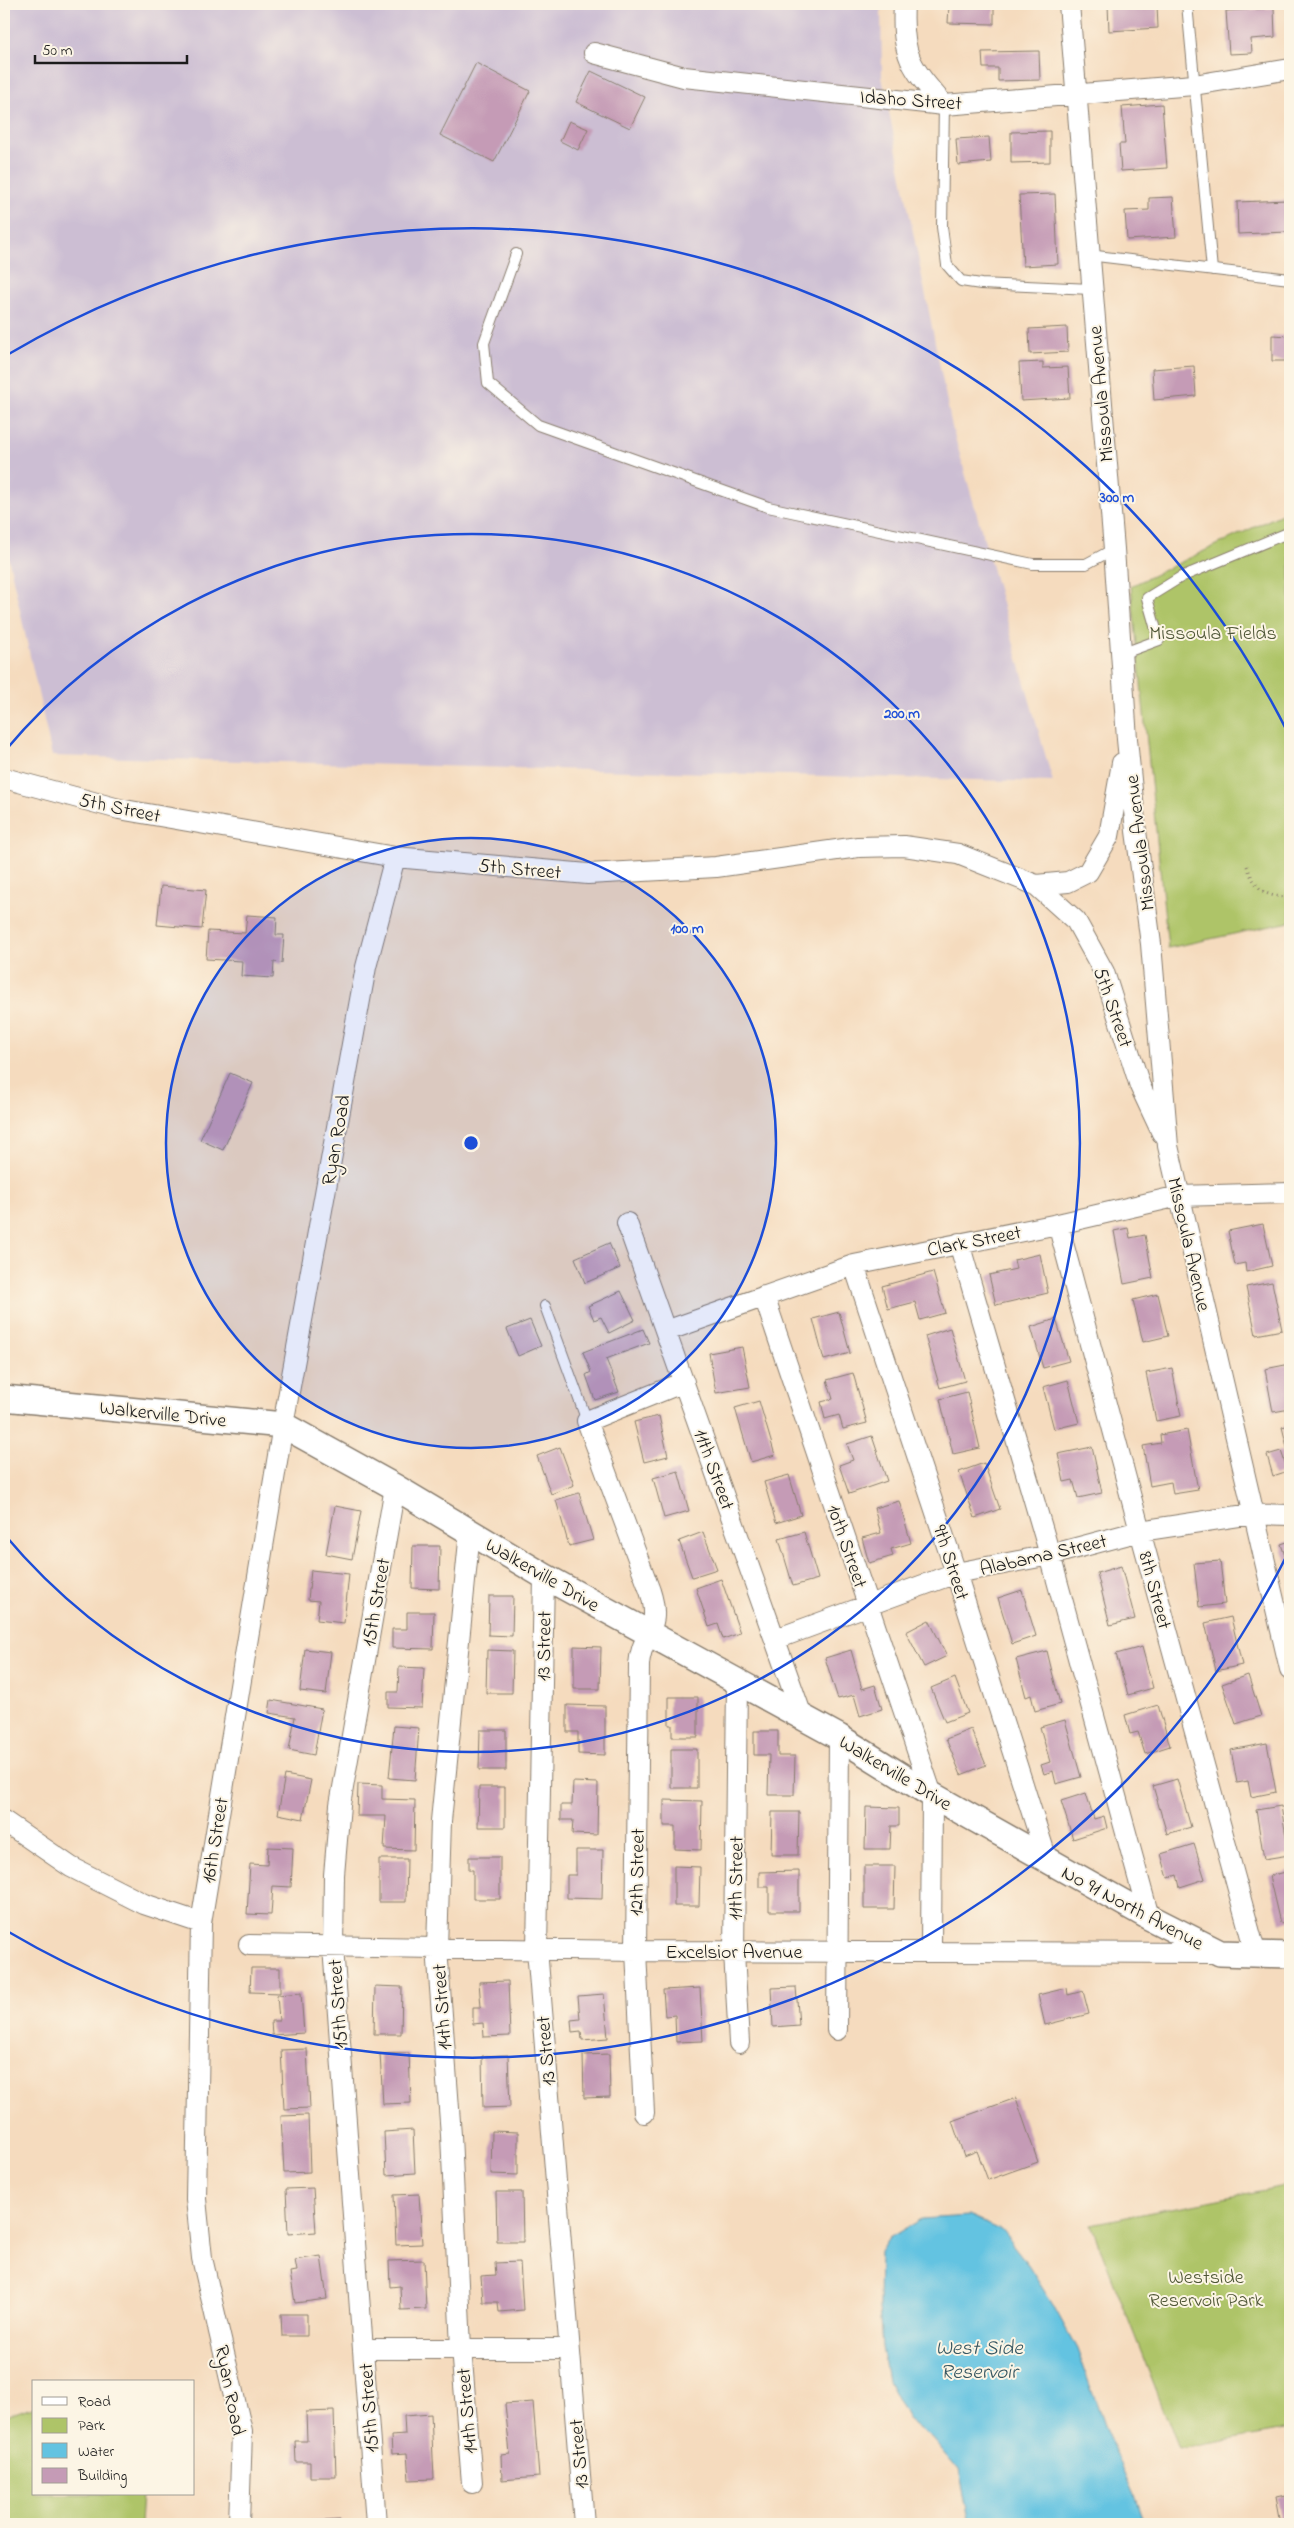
<svg xmlns="http://www.w3.org/2000/svg" width="1294" height="2528" font-family="'Indie Flower',sans-serif">
	<rect width="100%" height="100%" fill="#fcf5e5"/>
	<filter id="ink" filterUnits="userSpaceOnUse"><feTurbulence type="fractalNoise" baseFrequency=".02" numOctaves="2"/><feDisplacementMap in="SourceGraphic" scale="10" xChannelSelector="R" yChannelSelector="G"/><feConvolveMatrix kernelMatrix="1 2 1 2 8 2 1 2 1" color-interpolation-filters="sRGB"/></filter>
	<filter id="wash" filterUnits="userSpaceOnUse"><feTurbulence type="fractalNoise" baseFrequency=".0096" numOctaves="4" result="noise"/><feDisplacementMap in="SourceGraphic" scale="20" xChannelSelector="R" yChannelSelector="G"/><feGaussianBlur stdDeviation="1.12" result="paint"/><feColorMatrix in="noise" values="0 0 0 0 0 0 0 0 0 0 0 0 0 0 0 0 0 1.4 0 .05"/><feComposite in="paint" operator="in"/></filter>
	<g filter="url(#wash)">
		<rect width="100%" height="100%" fill="#f5dbbe"/>
		<!-- industrial -->
		<path fill="#ccbed3" d="M4,4H881L882,77L952,427L1053,782L52,756L4,538Z"/>
		<!-- green -->
		<path fill="#aec468" stroke="#657042" d="M1290,510V922L1168,948L1131,586Z
			M1290,2185V2429L1179,2449L1091,2224Z
			M34,2406V2494H142L140,2524H4V2417Z"/>
		<!-- water -->
		<path fill="#63c3e1" stroke="#40707e" d="M969,2216L1001,2230L1024,2259L1053,2305L1077,2349L1106,2431L1135,2495L1145,2524H970L959,2470L932,2438L908,2419L888,2381L882,2347L879,2307L880,2252L889,2238L921,2219Z"/>
		<g id="blocks">
			<!-- building -->
			<path fill="#c59bb6" d="M1108,4H1157L1158,28L1109,31Z
				M949,5H994V24L948,23Z
				M1274,8L1275,37L1251,39L1252,53L1229,54L1226,11Z
				M1039,51L1040,80L998,81V68H983L982,52Z
				M476,63L530,91L494,162L440,135Z
				M591,71L645,97L630,128L576,102Z
				M1162,104L1167,168L1121,171L1119,144H1125L1122,107Z
				M569,121L588,129L578,150L560,141Z
				M1050,131V162L1011,163V132Z
				M989,137L991,162L958,165L956,139Z
				M1055,194L1058,264L1023,266L1019,195Z
				M1173,197L1176,237L1127,240L1125,211L1149,210V198Z
				M1287,200L1288,232L1238,234L1237,202Z
				M1067,327L1068,352L1030,354L1029,329Z
				M1272,335L1290,336V361H1272Z
				M1043,362V368L1068,367L1070,398L1021,401L1019,363Z
				M1194,366L1196,396L1154,400L1152,369Z
				M161,886L206,890L202,929L157,925Z
				M247,915L277,917L276,935H284L282,963L274,962L273,978L241,976L242,961L206,959L208,931L245,933Z
				M230,1073L253,1083L223,1150L200,1140Z
				M1263,1224L1272,1266L1246,1272L1245,1263L1235,1265L1228,1231Z
				M1128,1228L1130,1238L1145,1235L1153,1278L1124,1284L1114,1231Z
				M609,1243L620,1268L585,1283L575,1258Z
				M1040,1254L1048,1293L996,1305L989,1275L1016,1269L1014,1260Z
				M933,1272L945,1313L920,1320L915,1302L888,1309L882,1286Z
				M1272,1282L1282,1330L1256,1335L1246,1287Z
				M621,1291L635,1320L609,1333L601,1317L594,1320L588,1306Z
				M1158,1294L1168,1336L1143,1342L1133,1300Z
				M839,1312L850,1353L824,1360L813,1319Z
				M1056,1319L1069,1361L1043,1368L1031,1327Z
				M530,1320L541,1346L518,1356L507,1329Z
				M950,1328L965,1381L940,1388L925,1336Z
				M643,1329L649,1343L606,1359L619,1392L595,1400L586,1375L591,1372L583,1352Z
				M742,1347L750,1387L716,1393L709,1353Z
				M1290,1364V1409L1273,1412L1265,1369Z
				M1172,1368L1181,1416L1156,1421L1146,1373Z
				M853,1373L867,1423L843,1429L839,1415L825,1419L821,1402L833,1399L827,1380Z
				M1068,1380L1079,1423L1054,1429L1043,1387Z
				M967,1392L980,1448L953,1454L940,1399Z
				M759,1401L775,1455L751,1462L735,1408Z
				M659,1416L668,1456L644,1462L634,1422Z
				M1290,1425V1459L1282,1427Z
				M1187,1430L1198,1490L1173,1494L1171,1482L1150,1486L1143,1446L1161,1443L1160,1435Z
				M872,1436L887,1481L849,1494L839,1465L853,1460L847,1444Z
				M560,1447L574,1485L551,1494L537,1456Z
				M1092,1447L1102,1493L1078,1498L1073,1480L1064,1482L1058,1454Z
				M1281,1451L1288,1471L1273,1476L1267,1455Z
				M984,1463L1000,1509L975,1518L959,1472Z
				M678,1471L689,1511L664,1518L653,1478Z
				M789,1475L801,1515L776,1523L764,1482Z
				M579,1493L593,1540L569,1546L556,1500Z
				M899,1501L911,1543L891,1549L893,1556L869,1563L862,1538L881,1533L874,1508Z
				M335,1506L361,1511L352,1559L326,1554Z
				M703,1532L717,1569L692,1577L679,1541Z
				M804,1532L818,1579L793,1586L779,1539Z
				M1290,1541V1568H1289L1281,1544Z
				M413,1546H440L439,1589L412,1588Z
				M1220,1561L1225,1604L1199,1607L1194,1563Z
				M1121,1566L1135,1619L1110,1625L1097,1573Z
				M311,1570L349,1574L344,1623L317,1620L319,1601L308,1600Z
				M721,1579L740,1633L723,1639L718,1624L709,1627L696,1588Z
				M1022,1590L1036,1636L1012,1644L998,1598Z
				M489,1596H513L512,1636L488,1635Z
				M407,1612H434L433,1649L392,1648V1629H407Z
				M1231,1617L1242,1665L1216,1671L1205,1623Z
				M929,1620L947,1656L924,1667L906,1632Z
				M574,1646L601,1647L600,1689H574Z
				M1142,1647L1153,1688L1128,1695L1116,1654Z
				M305,1649L331,1652L326,1694L300,1691Z
				M487,1650L513,1651L512,1693H486Z
				M851,1650L862,1689L875,1685L882,1709L860,1716L854,1695L838,1699L825,1658Z
				M1047,1651L1060,1704L1035,1711L1031,1695L1026,1697L1016,1659Z
				M399,1667L424,1668L422,1708L388,1707V1692H398Z
				M1248,1675L1261,1716L1236,1724L1222,1684Z
				M955,1678L968,1713L945,1722L931,1688Z
				M669,1697H698V1737H672V1725H669Z
				M271,1700L322,1709L314,1755L289,1750L295,1717L269,1713Z
				M567,1705L605,1706V1755L578,1754V1732H567Z
				M1158,1705L1170,1746L1145,1754L1138,1732L1130,1734L1125,1715Z
				M1065,1720L1081,1777L1056,1784L1053,1771L1044,1774L1041,1765L1050,1762L1040,1727Z
				M394,1726L419,1728L415,1780L389,1778Z
				M971,1729L986,1765L961,1775L946,1739Z
				M480,1730H506V1770H479Z
				M754,1731H778V1756H795L794,1795H768L769,1755H754Z
				M1267,1743L1276,1792L1251,1797L1248,1781L1237,1783L1231,1750Z
				M671,1749H697V1788H671Z
				M285,1775L311,1780L303,1819L278,1814Z
				M1177,1779L1191,1827L1167,1834L1153,1786Z
				M573,1782L598,1783L597,1835L572,1834L573,1820H561V1805H572Z
				M358,1784L382,1785V1799L415,1800L414,1850L384,1849L386,1816H357Z
				M479,1787H505V1827H478Z
				M1086,1793L1094,1819L1104,1816L1107,1828L1073,1839L1061,1801Z
				M664,1800L702,1801L701,1850L675,1849V1826H664Z
				M1281,1806L1289,1855L1264,1859L1256,1810Z
				M866,1807L899,1808V1826H891L890,1849H865Z
				M772,1812H799L798,1855H771Z
				M1194,1844L1205,1879L1180,1887L1177,1875L1168,1878L1161,1854Z
				M268,1847L293,1848L291,1887L273,1886L271,1915L247,1914L250,1864L267,1865Z
				M576,1850H603L602,1899L567,1898V1875H576Z
				M469,1857H500V1899H473V1870H469Z
				M379,1859H407L406,1902H379Z
				M674,1866L700,1867L699,1906H674Z
				M864,1866H895L894,1909H864Z
				M799,1871V1911H769V1887H759V1872Z
				M1290,1871V1921L1280,1923L1269,1876Z
				M251,1968H280V1993L250,1992Z
				M508,1981L510,2036L484,2037L483,2023L473,2024V2007H481L479,1982Z
				M375,1986L402,1987L401,2034H374Z
				M796,1987L799,2025L773,2027L771,1988Z
				M700,1988L703,2041L676,2042L675,2015L665,2016L663,1990Z
				M1067,1988L1068,1995L1083,1991L1089,2014L1045,2025L1038,1995Z
				M301,1993L304,2033L272,2035L271,2021H279L277,1995Z
				M604,1994L608,2038L582,2040L581,2031L572,2032L571,2020L580,2019L578,1996Z
				M307,2049L310,2108L284,2109L281,2050Z
				M409,2053L411,2103L383,2104L380,2054Z
				M609,2054L610,2097L584,2098L583,2055Z
				M508,2055L510,2107L483,2108L482,2056Z
				M1016,2098L1038,2162L988,2180L977,2151L964,2156L952,2121Z
				M308,2115L310,2172L284,2173L281,2116Z
				M1287,2127H1290V2140H1289Z
				M413,2130L415,2173L386,2175L384,2132Z
				M492,2131L518,2132V2175L491,2174Z
				M313,2188L316,2232L288,2234L286,2189Z
				M496,2192H522L523,2242H497Z
				M419,2194L422,2244L396,2245L394,2195Z
				M321,2256L327,2299L295,2303L290,2272L297,2271L295,2260Z
				M424,2260L426,2309L401,2310L400,2286L390,2287L389,2261Z
				M520,2262L523,2310L499,2312L498,2302H483L481,2276L496,2275L495,2263Z
				M281,2314H307V2336H282Z
				M533,2402L539,2477L502,2480L501,2455L510,2454L505,2404Z
				M334,2411L336,2477H310V2462H296L295,2441H307L306,2412Z
				M431,2414L434,2479L409,2480L407,2453L392,2454L391,2436L405,2435L404,2416Z
				M1290,2494V2524H1281L1276,2497Z
				M340,2520V2524H305V2522Z"/>
		</g>
	</g>
	<g filter="url(#ink)">
		<use href="#blocks" fill-opacity="0" stroke="#887c6d" stroke-width="1"/>
		<g fill="none" stroke-linecap="round" stroke-linejoin="round">
			<!-- service casing -->
			<g stroke="#887c6d" stroke-width="12">
				<path id="service" d="M1187,4L1212,270
					M944,105L942,227L947,265L961,281L981,284L1091,289
					M516,254L484,343L488,383L538,425L768,507L1033,564H1086L1114,549
					M1088,255L1290,279
					M1121,654L1159,640L1147,598L1181,577L1290,532
					M545,1306L587,1421"/>
			</g>
			<!-- minor casing -->
			<g stroke="#887c6d" stroke-width="22">
				<path id="minor" d="M904,4C901,56 911,67 944,105
					M1069,4L1114,549L1127,739L1136,831L1151,944L1168,1146L1290,1669
					M594,53L684,77L944,105L1194,85L1290,69
					M4,778L119,809L395,857L588,874L716,867L858,847L904,846L958,854L1036,885L1076,921L1104,972L1140,1086L1162,1133
					M1036,885L1068,882L1088,872L1109,836L1122,763
					M627,1223L802,1716
					M1058,1224L1140,1531L1256,1955
					M959,1243L1050,1555L1149,1917
					M854,1265L956,1573L1047,1860
					M764,1296L932,1795L931,1950
					M666,1331L854,1265L1058,1224L1179,1196L1290,1193
					M470,1531L441,1821L437,1948L451,2135L461,2348L472,2483
					M544,1576L537,1949L584,2524
					M776,1639L956,1573L1050,1555L1140,1531L1252,1514L1290,1515
					M737,1682L734,1952L739,2043
					M4,1821L71,1867L144,1904L201,1923
					M249,1945L636,1951L1218,1953
					M837,2030L839,1737
					M644,2113L636,1951L639,1665C641,1632 663,1631 650,1591L587,1421L684,1382
					M363,2349H569
					M239,2524L242,2431L202,2258L196,2199L201,1923L283,1425L366,967L395,857
					M376,2524L333,1947L334,1875L340,1805L395,1487"/>
			</g>
			<!-- tertiary casing -->
			<g stroke="#887c6d" stroke-width="28">
				<path id="tertiary" d="M4,1398L283,1425L395,1487L544,1576L839,1737L932,1795L1149,1917L1220,1953L1290,1955"/>
			</g>
			<!-- path -->
			<path stroke="#887c6d" stroke-width="3" stroke-dasharray="1 4" stroke-linecap="butt" d="M1247,866C1256,890 1264,897 1290,897"/>
			<!-- service -->
			<use href="#service" stroke="#fff" stroke-width="10"/>
			<!-- minor -->
			<use href="#minor" stroke="#fff" stroke-width="20"/>
			<!-- tertiary -->
			<use href="#tertiary" stroke="#fff" stroke-width="25"/>
		</g>
	</g>
	<!-- distance rings -->
	<circle cx="471" cy="1143" r="305" fill="#1d4ed8" fill-opacity=".12"/>
	<g fill="none" stroke="#1d4ed8" stroke-width="2.5">
		<circle cx="471" cy="1143" r="305"/>
		<path d="M4 752A609 609 0 1 1 4 1534"/>
		<path d="M1289 1551A914 914 0 0 1 7 1931M7 355A914 914 0 0 1 1289 735"/>
	</g>
	<g text-anchor="middle" stroke-width="4" stroke-linejoin="round" paint-order="stroke">
		<!-- street labels -->
		<g font-size="20" fill="#1c1c1c" stroke="#fcf5e5">
			<text transform="translate(911 99) rotate(4)" y="7">Idaho Street</text>
			<text transform="translate(1100 394) rotate(-95)" y="7">Missoula Avenue</text>
			<text transform="translate(120 807) rotate(12)" y="7">5th Street</text>
			<text transform="translate(1139 843) rotate(-97)" y="7">Missoula Avenue</text>
			<text transform="translate(520 868) rotate(5)" y="7">5th Street</text>
			<text transform="translate(1114 1007) rotate(71)" y="7">5th Street</text>
			<text transform="translate(335 1140) rotate(-80)" y="7">Ryan Road</text>
			<text transform="translate(974 1240) rotate(-11)" y="7">Clark Street</text>
			<text transform="translate(1190 1244) rotate(77)" y="7">Missoula Avenue</text>
			<text transform="translate(163 1413) rotate(6)" y="7">Walkerville Drive</text>
			<text transform="translate(715 1469) rotate(70)" y="7">11th Street</text>
			<text transform="translate(848 1546) rotate(71)" y="7">10th Street</text>
			<text transform="translate(1043 1554) rotate(-13)" y="7">Alabama Street</text>
			<text transform="translate(952 1562) rotate(72)" y="7">9th Street</text>
			<text transform="translate(543 1574) rotate(30)" y="7">Walkerville Drive</text>
			<text transform="translate(1156 1590) rotate(75)" y="7">8th Street</text>
			<text transform="translate(375 1602) rotate(-80)" y="7">15th Street</text>
			<text transform="translate(543 1646) rotate(-89)" y="7">13 Street</text>
			<text transform="translate(896 1772) rotate(31)" y="7">Walkerville Drive</text>
			<text transform="translate(214 1840) rotate(-81)" y="7">16th Street</text>
			<text transform="translate(636 1872) rotate(-89)" y="7">12th Street</text>
			<text transform="translate(735 1878) rotate(-89)" y="7">11th Street</text>
			<text transform="translate(1133 1907) rotate(28)" y="7">No 91 North Avenue</text>
			<text x="734" y="1958">Excelsior Avenue</text>
			<text transform="translate(337 2004) rotate(-94)" y="7">15th Street</text>
			<text transform="translate(441 2007) rotate(-94)" y="7">14th Street</text>
			<text transform="translate(545 2051) rotate(-95)" y="7">13 Street</text>
			<text transform="translate(231 2390) rotate(79)" y="7">Ryan Road</text>
			<text transform="translate(368 2408) rotate(-94)" y="7">15th Street</text>
			<text transform="translate(466 2411) rotate(-95)" y="7">14th Street</text>
			<text transform="translate(578 2454) rotate(-95)" y="7">13 Street</text>
		</g>
		<!-- park labels -->
		<g font-size="20" fill="#4f5737" stroke="#fcf5e5">
			<text x="1213" y="639">Missoula Fields</text>
			<text x="1206" y="2283">Westside<tspan x="1206" dy="23">Reservoir Park</tspan></text>
		</g>
		<!-- water labels -->
		<g font-size="21" font-style="italic" fill="#355661" stroke="#fcf5e5">
			<text x="979" y="2354">West Side<tspan x="979" dy="24">Reservoir</tspan></text>
		</g>
	</g>
	<circle cx="471" cy="1143" r="8" fill="#1d4ed8" stroke="#fcf5e5" stroke-width="2.5"/>
	<g font-size="15" text-anchor="middle" font-weight="bold" fill="#1d4ed8" stroke="#fcf5e5" stroke-width="4" stroke-linejoin="round" paint-order="stroke">
		<text x="1117" y="502">300 m</text>
		<text x="902" y="718">200 m</text>
		<text x="687" y="933">100 m</text>
	</g>
	<!-- margin -->
	<rect width="1294" height="2528" fill="none" stroke="#fcf5e5" stroke-width="20"/>
	<!-- legend -->
	<rect x="32" y="2380" width="162" height="115" fill="#fcf5e5" stroke="#a29e95"/>
	<rect x="42" y="2397" width="25" height="8" fill="#ffffff" stroke="#a29e95"/>
	<text x="78" y="2406" font-size="15" fill="#1c1c1c">Road</text>
	<rect x="42" y="2418" width="25" height="15" fill="#aec468" stroke="#a29e95"/>
	<text x="78" y="2430" font-size="15" fill="#1c1c1c">Park</text>
	<rect x="42" y="2443" width="25" height="15" fill="#63c3e1" stroke="#a29e95"/>
	<text x="78" y="2456" font-size="15" fill="#1c1c1c">Water</text>
	<rect x="42" y="2468" width="25" height="15" fill="#c59bb6" stroke="#a29e95"/>
	<text x="78" y="2480" font-size="15" fill="#1c1c1c">Building</text>
	<!-- scale -->
	<path d="M35 55v8h152v-8" fill="none" stroke="#1c1c1c" stroke-width="2.5"/>
	<text x="42" y="55" font-size="15" fill="#1c1c1c" stroke="#fcf5e5" stroke-width="4" paint-order="stroke">50 m</text>
</svg>
